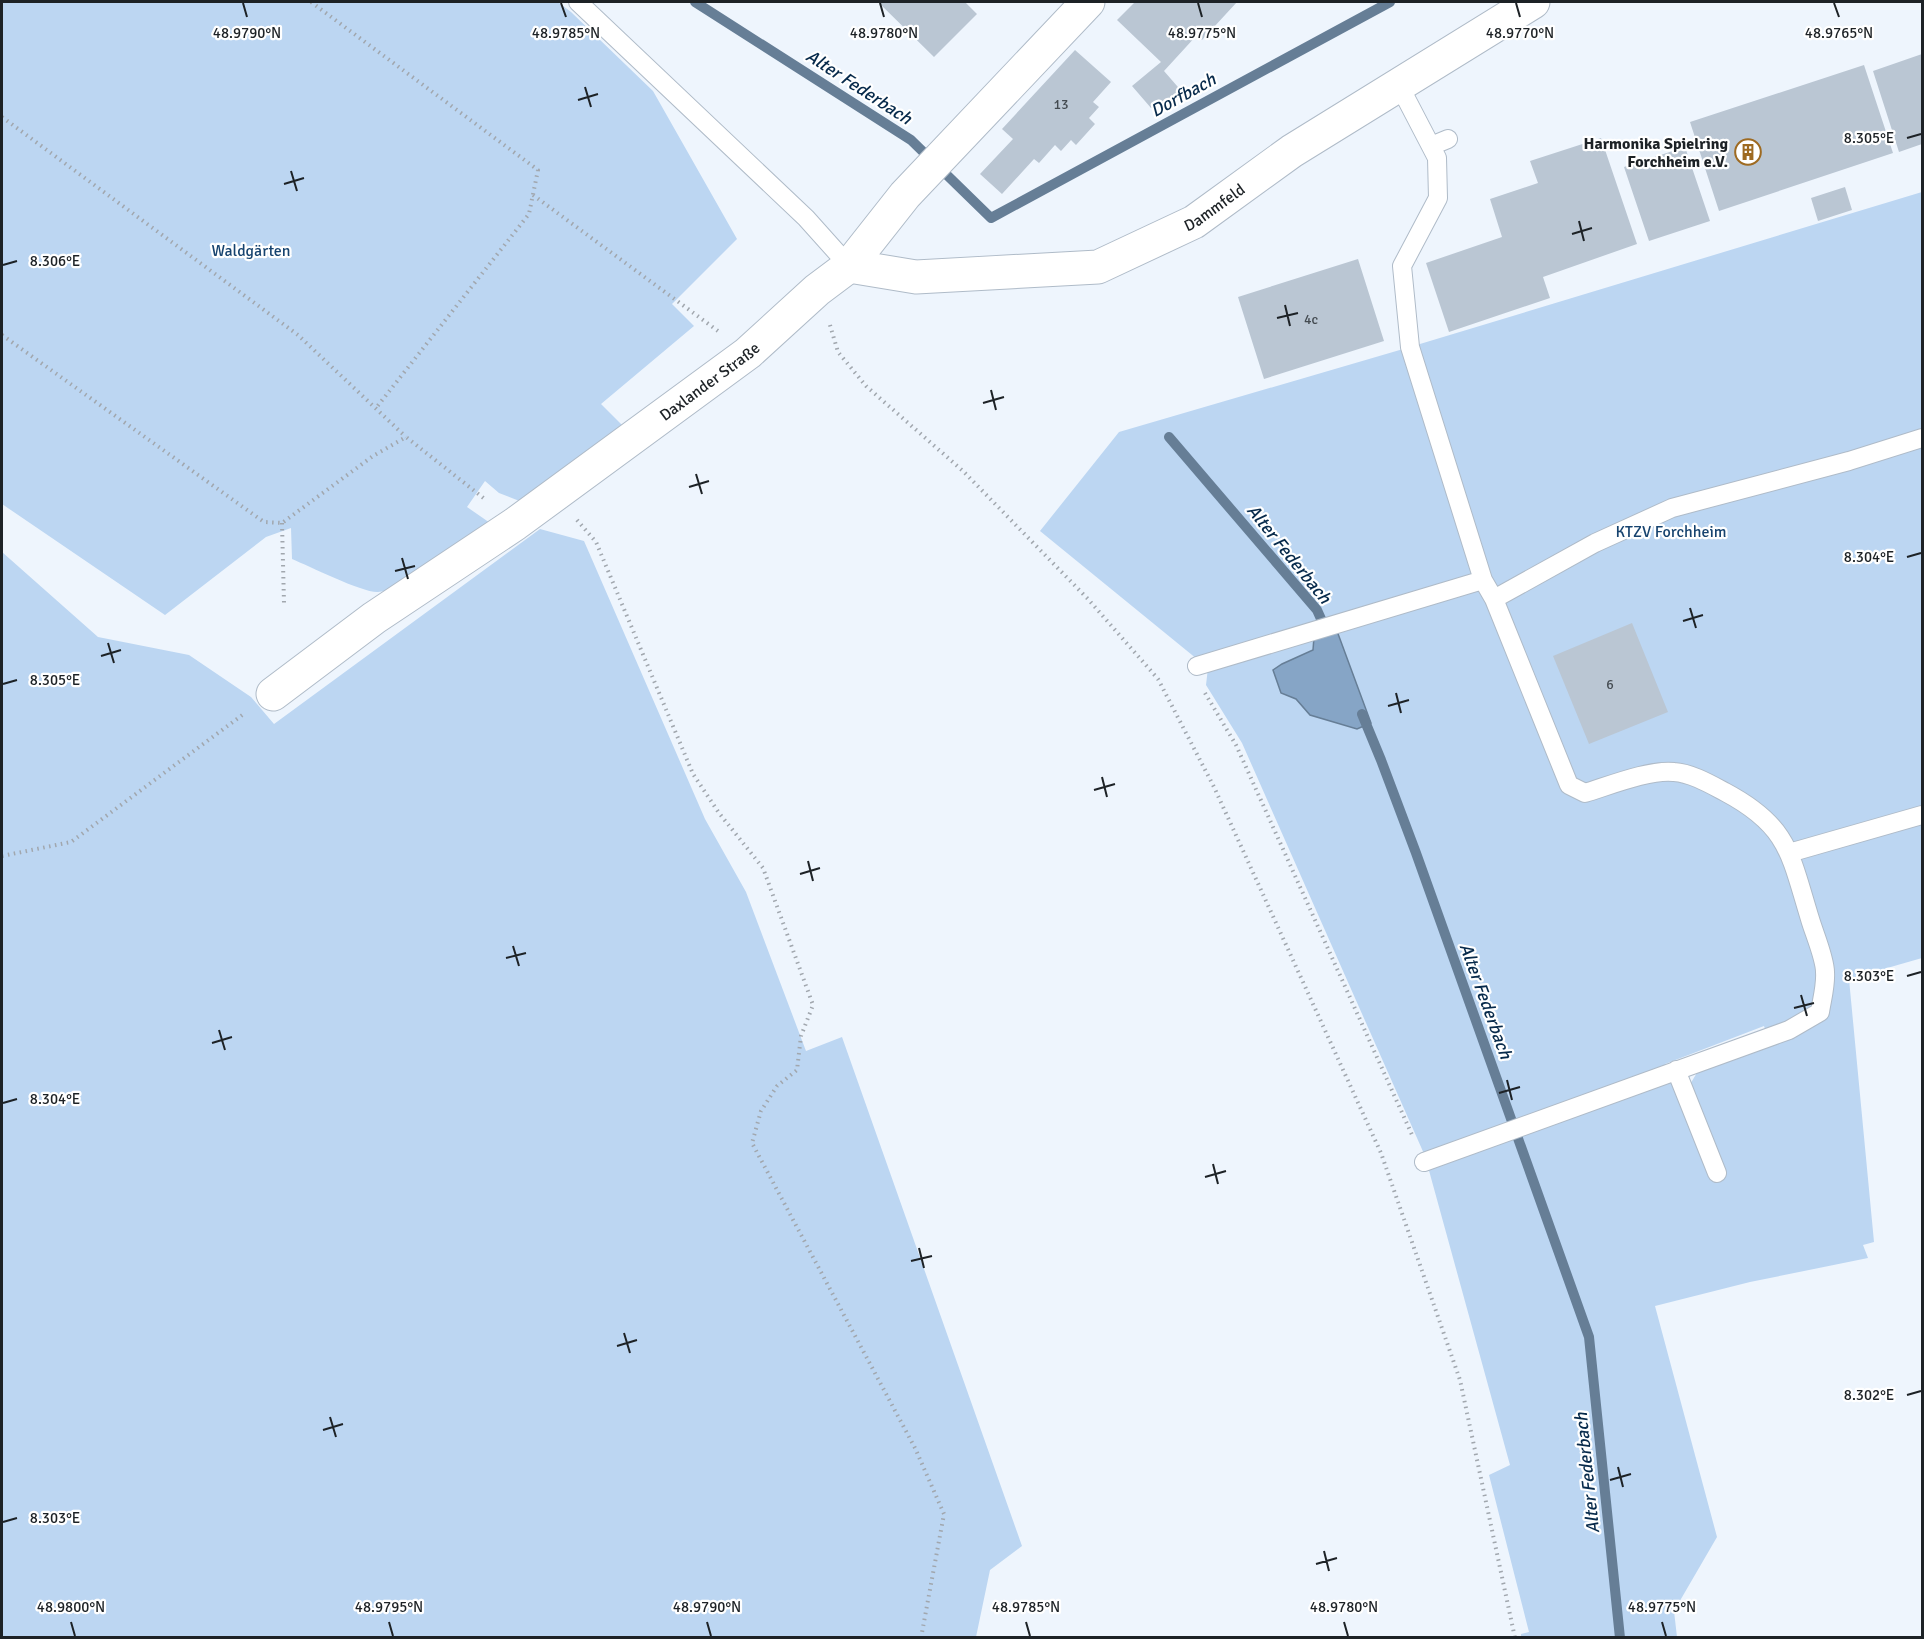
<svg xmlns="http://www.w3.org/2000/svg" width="1924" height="1639" font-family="Signika,sans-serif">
	<rect width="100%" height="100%" fill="#eef5fd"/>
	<!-- green -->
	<path fill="#bcd6f2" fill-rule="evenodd" d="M2,2H558L571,12L653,91L737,239L672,304L694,326L601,404L625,428L522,502L499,493L485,481L467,507L493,525C463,546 414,589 378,592C363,593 309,566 292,559L291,528L266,537L165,615L2,504Z
		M1922,192V958L1849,979L1874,1242L1863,1245L1868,1258L1750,1282L1655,1306L1717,1537L1674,1611L1677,1637H1521V1634L1529,1632L1489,1475L1510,1465L1425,1156L1242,743L1206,685L1208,668L1040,531L1119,432L1410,347ZM1764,1026L1770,1045L1698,1071L1689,1086L1726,1175L1711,1181L1665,1064Z
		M540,529L584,541L705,819L746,892L806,1051L842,1037L1022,1546L990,1570L976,1637H2V552L98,637L189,655L251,697L274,724Z"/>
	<!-- water -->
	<path fill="#86a5c6" stroke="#667e96" stroke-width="1.5" d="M1337,631L1371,723L1357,729L1310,715L1296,699L1281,693L1273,670L1282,664L1313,650L1314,637Z"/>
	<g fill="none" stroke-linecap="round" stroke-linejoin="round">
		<!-- stream -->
		<path stroke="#667e96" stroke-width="10" d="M695,2L911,140L991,218L1390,2
			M1169,437L1317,610L1326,630
			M1362,714L1381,760L1416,853L1589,1337L1620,1638"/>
	</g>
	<!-- building -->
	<path fill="#bac6d3" d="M878,2H965L977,14L934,57Z
		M1135,2H1237L1202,40L1197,35L1164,71L1184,94L1151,108L1132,86L1161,62L1117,20Z
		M1075,50L1111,82L1093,102L1099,107L1089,118L1095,124L1076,145L1071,140L1061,151L1055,145L1039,163L1034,159L1002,194L980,174L1013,139L1002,129Z
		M1922,54V144L1899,152L1873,71Z
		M1864,65L1893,153L1719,211L1690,122Z
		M1601,138L1637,244L1543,277L1550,298L1449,332L1426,263L1502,237L1490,199L1538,183L1530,161Z
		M1685,147L1710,221L1649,241L1624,167Z
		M1845,187L1852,210L1818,221L1811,198Z
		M1358,259L1384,341L1264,379L1238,297Z
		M1632,623L1668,712L1589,744L1553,656Z"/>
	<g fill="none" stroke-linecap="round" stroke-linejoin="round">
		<!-- lane casing -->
		<g stroke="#afbbc8" stroke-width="20">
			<path id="lane" d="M578,2L806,218L849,266
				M1399,85L1437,158L1438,198L1402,266L1410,347L1483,580L1494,599L1569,785L1585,793C1608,786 1651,769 1674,772C1691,773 1710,784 1725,792C1789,826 1790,854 1810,919C1814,933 1825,958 1825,972C1826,985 1822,999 1820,1012L1789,1030L1424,1162
				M1431,146L1448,139
				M1494,599L1595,543L1672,508L1849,461L1922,438
				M1197,666L1483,580
				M1789,853L1922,815
				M1676,1070L1717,1173"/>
		</g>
		<!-- street casing -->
		<g stroke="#afbbc8" stroke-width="35">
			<g id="street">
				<path id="s1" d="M849,266L916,277L1098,267L1194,222L1292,151L1533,2"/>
				<path id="s2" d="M273,694L374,618L515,524L748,353L817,290L849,266L905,195L1088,2"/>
			</g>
		</g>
		<!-- path -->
		<path stroke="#a1a7ae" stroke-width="4" stroke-dasharray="1.5 4.5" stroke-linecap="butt" d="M311,2L538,170L529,214L376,408
			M2,117L298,335L406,437
			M533,195L718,331
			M830,325L838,352L866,386L963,471L1088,599L1158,679L1214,787L1381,1153L1460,1380L1515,1638
			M2,335L264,522L282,523L373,456L406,437L486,500
			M577,520L596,542L693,774L719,813L763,868L813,1005L801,1036L797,1070L777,1086L761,1111L752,1143L915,1448L944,1514L921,1638
			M282,523L284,603
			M1205,693L1236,745L1413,1137
			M2,856L71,842L245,713"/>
		<!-- lane -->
		<use href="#lane" stroke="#fff" stroke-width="18"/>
		<!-- street -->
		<use href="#street" stroke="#fff" stroke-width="33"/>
	</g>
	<!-- ticks -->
	<path fill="none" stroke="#1d2226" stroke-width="2" d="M243,3L247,17M561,3L566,17M880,3L884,17M1198,3L1202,17M1516,3L1520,17M1834,3L1839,17M585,87L591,107M578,100L598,94M1907,138L1921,134M291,171L297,191M284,184L304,178M1579,221L1584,241M1572,234L1592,228M3,265L17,261M1285,305L1290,326M1277,318L1298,313M991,390L996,410M983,403L1004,397M696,474L702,494M689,487L709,481M1907,557L1921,553M402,558L408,579M395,571L415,566M1690,608L1696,628M1683,621L1703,615M108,643L114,663M101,656L121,650M3,684L17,680M1396,693L1401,713M1388,706L1409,700M1102,777L1107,797M1094,790L1115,784M808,861L813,881M800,874L820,868M513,946L519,966M506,958L526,953M1907,976L1921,972M1801,995L1807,1016M1794,1008L1814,1003M219,1030L225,1050M212,1043L232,1037M1507,1080L1512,1100M1499,1093L1520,1087M3,1103L17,1099M1213,1164L1218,1184M1205,1177L1226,1171M919,1248L924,1268M911,1261L932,1256M624,1333L630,1353M617,1346L637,1340M1907,1395L1921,1391M330,1417L336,1437M323,1430L343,1424M1618,1467L1623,1487M1610,1480L1631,1474M3,1522L17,1518M1324,1551L1329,1571M1316,1564L1337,1558M71,1622L75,1636M389,1622L393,1636M707,1622L711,1636M1026,1622L1030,1636M1344,1622L1348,1636M1662,1622L1666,1636"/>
	<!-- icons -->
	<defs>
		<g id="building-ring" transform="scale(1.35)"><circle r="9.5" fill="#fff" stroke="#9e6a21" stroke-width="1.5"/><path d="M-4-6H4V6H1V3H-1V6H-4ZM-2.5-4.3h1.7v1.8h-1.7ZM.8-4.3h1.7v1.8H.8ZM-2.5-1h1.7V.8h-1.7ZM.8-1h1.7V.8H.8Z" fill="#9e6a21"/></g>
	</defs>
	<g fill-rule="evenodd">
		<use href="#building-ring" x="1748" y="152"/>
	</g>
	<g text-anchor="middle" stroke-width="4.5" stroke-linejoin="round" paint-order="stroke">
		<!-- number labels -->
		<g font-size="14" fill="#444b51">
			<text x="1061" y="109">13</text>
			<text x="1311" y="324">4c</text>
			<text x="1610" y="689">6</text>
		</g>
		<!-- poi labels -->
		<g font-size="16" font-weight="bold" fill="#1d2226" stroke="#fff" text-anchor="end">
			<text x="1728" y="149">Harmonika Spielring<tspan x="1728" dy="18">Forchheim e.V.</tspan></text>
		</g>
		<!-- street labels -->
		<g font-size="16" fill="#1d2226" stroke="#fff">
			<text dy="6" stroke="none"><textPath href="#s1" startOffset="381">Dammfeld</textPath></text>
			<text dy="6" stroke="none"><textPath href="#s2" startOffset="537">Daxlander Straße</textPath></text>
		</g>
		<!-- park labels -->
		<g font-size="16" fill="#16436f" stroke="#fff">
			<text x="251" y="256">Waldgärten</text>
			<text x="1671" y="537">KTZV Forchheim</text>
		</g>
		<!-- water labels -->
		<g font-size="18" font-style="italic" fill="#072a4b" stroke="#fff">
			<text transform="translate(859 87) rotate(33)" y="6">Alter Federbach</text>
			<text transform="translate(1183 95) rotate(-29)" y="6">Dorfbach</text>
			<text transform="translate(1289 554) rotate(51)" y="6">Alter Federbach</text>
			<text transform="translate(1486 1001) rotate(70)" y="6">Alter Federbach</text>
			<text transform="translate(1587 1473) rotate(-96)" y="6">Alter Federbach</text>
		</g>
	</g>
	<g font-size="15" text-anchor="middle" fill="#1d2226" stroke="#fff" stroke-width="4.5" stroke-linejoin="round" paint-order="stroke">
		<text x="247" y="38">48.9790°N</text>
		<text x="566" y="38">48.9785°N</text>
		<text x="884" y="38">48.9780°N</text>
		<text x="1202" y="38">48.9775°N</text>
		<text x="1520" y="38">48.9770°N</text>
		<text x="1839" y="38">48.9765°N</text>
		<text x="1869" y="143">8.305°E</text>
		<text x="55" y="266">8.306°E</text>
		<text x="1869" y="562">8.304°E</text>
		<text x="55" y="685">8.305°E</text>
		<text x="1869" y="981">8.303°E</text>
		<text x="55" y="1104">8.304°E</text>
		<text x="1869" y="1400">8.302°E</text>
		<text x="55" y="1523">8.303°E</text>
		<text x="71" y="1612">48.9800°N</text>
		<text x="389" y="1612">48.9795°N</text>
		<text x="707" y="1612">48.9790°N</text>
		<text x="1026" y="1612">48.9785°N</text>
		<text x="1344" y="1612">48.9780°N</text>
		<text x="1662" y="1612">48.9775°N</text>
	</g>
	<!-- border -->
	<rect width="1924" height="1639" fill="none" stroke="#1d2226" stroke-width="6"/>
</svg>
